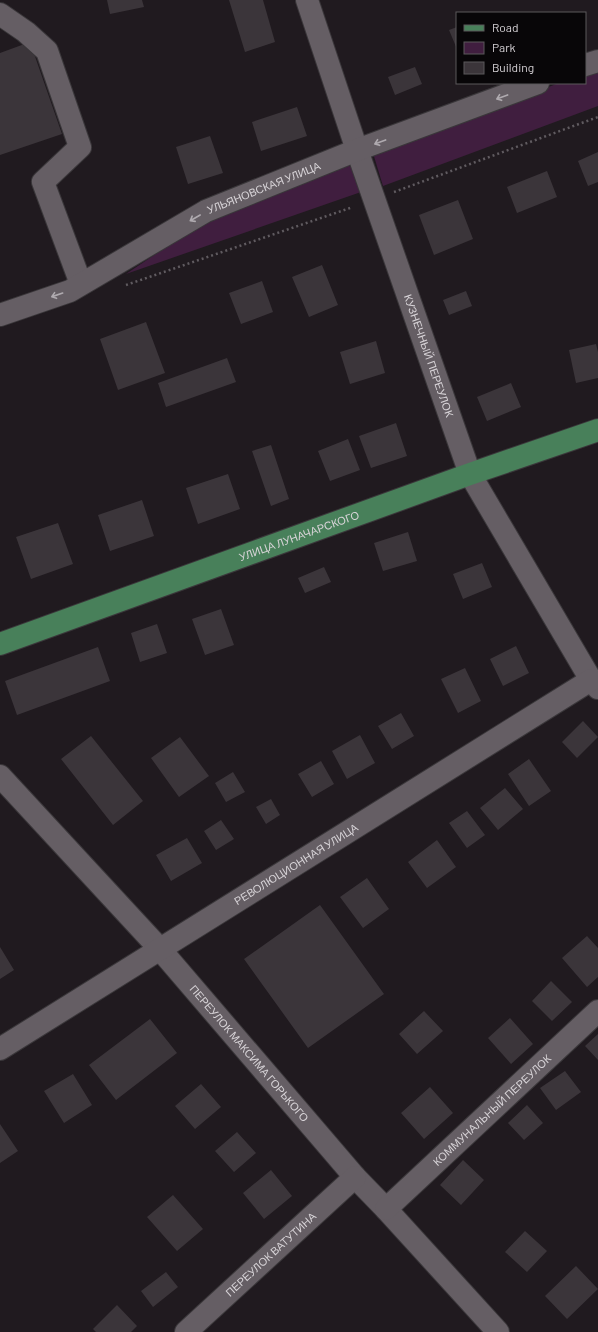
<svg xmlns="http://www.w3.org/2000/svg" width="598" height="1332" font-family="Barlow,sans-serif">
	<rect width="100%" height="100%" fill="#201a1f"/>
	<!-- green -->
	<path fill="#401e3f" d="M598,68V106L383,186L373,153L559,83H585V73Z
		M350,164L361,192L126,274L208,219Z"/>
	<!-- building -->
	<path fill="#3b353a" d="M107,0H142L144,7L110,14Z
		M229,0H263L275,42L245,52Z
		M457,27V49L449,30Z
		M30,42L62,134L0,155V53Z
		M415,67L422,84L395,95L388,77Z
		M297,107L307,136L261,151L252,122Z
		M210,136L223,173L188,184L176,147Z
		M598,152V182L588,186L578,161Z
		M547,171L557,197L517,213L507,187Z
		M458,200L473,239L434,255L419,215Z
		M322,265L338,305L309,317L292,277Z
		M262,281L273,312L241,324L229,293Z
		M466,291L472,306L449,315L443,300Z
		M146,322L165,373L118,390L100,339Z
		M376,341L385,373L350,384L340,352Z
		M596,344L598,352V378L576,383L569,350Z
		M227,358L236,382L166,407L158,383Z
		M511,383L521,407L487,421L477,397Z
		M396,423L407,456L371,468L359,436Z
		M348,439L360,470L330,481L318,451Z
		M271,445L289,499L271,506L252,451Z
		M228,474L240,509L198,524L186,488Z
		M142,500L154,536L110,551L98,515Z
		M58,523L73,564L31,579L16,537Z
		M408,532L417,561L383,571L374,543Z
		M482,563L492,587L463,599L453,574Z
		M324,567L331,582L305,593L298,578Z
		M221,609L234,645L205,655L192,619Z
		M157,624L167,653L140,662L131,633Z
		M516,646L529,673L503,686L490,659Z
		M98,647L110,681L17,715L5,681Z
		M465,668L481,701L458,713L441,679Z
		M401,713L414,736L392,749L378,726Z
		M583,721L598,737L577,758L562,742Z
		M360,735L375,763L347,779L332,751Z
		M91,736L143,801L113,825L61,759Z
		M180,737L209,776L179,797L151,758Z
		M529,759L551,791L529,806L508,774Z
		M321,761L334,784L312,797L298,774Z
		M233,772L245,792L226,802L215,783Z
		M505,788L523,809L498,830L480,808Z
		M271,799L280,815L266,824L256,807Z
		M467,811L485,835L467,848L449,823Z
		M221,820L234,839L216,850L204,831Z
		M187,838L202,863L171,881L156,855Z
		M437,840L456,867L427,888L408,862Z
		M367,878L389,909L363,928L340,897Z
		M320,905L384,994L308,1048L244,959Z
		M587,936L598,948V977L587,987L562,958Z
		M0,947L14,970L0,979Z
		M551,981L572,1002L552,1021L532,1001Z
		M424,1011L443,1031L417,1054L399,1034Z
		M510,1018L533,1044L511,1064L488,1038Z
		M150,1019L177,1053L116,1100L89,1065Z
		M598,1034V1060L585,1046Z
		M565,1071L581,1092L556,1110L540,1088Z
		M73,1074L92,1105L64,1123L44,1091Z
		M201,1084L221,1107L195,1129L175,1106Z
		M430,1087L453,1113L424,1139L401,1113Z
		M527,1105L543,1123L524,1140L508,1123Z
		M0,1124L18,1151L0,1163Z
		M237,1132L256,1153L234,1172L215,1151Z
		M463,1160L484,1180L461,1205L440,1185Z
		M271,1170L292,1196L264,1219L243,1193Z
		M173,1195L203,1229L177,1251L147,1217Z
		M525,1231L547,1251L527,1272L505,1252Z
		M576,1266L598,1289L567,1319L545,1296Z
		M166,1272L178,1287L153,1307L141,1291Z
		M117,1305L137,1326L131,1332H96L93,1329Z"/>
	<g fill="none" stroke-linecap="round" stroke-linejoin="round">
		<!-- minor casing -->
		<g stroke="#3a373a" stroke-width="24">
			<g id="minor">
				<path id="s1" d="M307,0L357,150L470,474L591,680L598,688"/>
				<path d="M0,14L26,32L47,51L80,147L43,182L81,284"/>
				<path d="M585,65L598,61"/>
				<path id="s2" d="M0,315L70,291L206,211L357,150L538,83"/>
				<path id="s3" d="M0,776L159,948L355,1177L386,1209L498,1332"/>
				<path id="s4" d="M0,1049L591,680"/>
				<path id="s5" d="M386,1209L598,1011"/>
				<path id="s6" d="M186,1332L355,1177"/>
			</g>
		</g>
		<!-- major casing -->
		<g stroke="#3a373a" stroke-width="24">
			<g id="major">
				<path id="s7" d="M0,644L470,474L598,430"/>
			</g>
		</g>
		<!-- path -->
		<path stroke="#605b60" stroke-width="2.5" stroke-dasharray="2 3" stroke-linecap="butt" d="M394,192L598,117
			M126,285L353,207"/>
		<!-- minor -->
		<use href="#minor" stroke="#655e64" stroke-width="22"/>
		<!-- major -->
		<use href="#major" stroke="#48805a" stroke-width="22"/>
	</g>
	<!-- one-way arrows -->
	<defs><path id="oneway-shaft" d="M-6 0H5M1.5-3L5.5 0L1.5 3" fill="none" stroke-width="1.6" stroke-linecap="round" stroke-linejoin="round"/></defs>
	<g stroke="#afaaaf">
		<use href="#oneway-shaft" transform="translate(502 97) rotate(160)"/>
		<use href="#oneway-shaft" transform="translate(380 142) rotate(160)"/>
		<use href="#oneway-shaft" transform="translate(195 218) rotate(150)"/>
		<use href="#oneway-shaft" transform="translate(57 295) rotate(161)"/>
	</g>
	<g text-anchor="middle" stroke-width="3" stroke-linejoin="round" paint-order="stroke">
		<!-- street labels -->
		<g font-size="11" fill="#d7d3d7" stroke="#080608">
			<text dy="4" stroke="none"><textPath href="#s2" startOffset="294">УЛЬЯНОВСКАЯ УЛИЦА</textPath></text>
			<text dy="4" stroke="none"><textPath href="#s1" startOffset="376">КУЗНЕЧНЫЙ ПЕРЕУЛОК</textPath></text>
			<text dy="4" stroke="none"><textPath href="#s7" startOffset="318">УЛИЦА ЛУНАЧАРСКОГО</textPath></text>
			<text dy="4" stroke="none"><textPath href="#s4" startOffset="349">РЕВОЛЮЦИОННАЯ УЛИЦА</textPath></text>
			<text dy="4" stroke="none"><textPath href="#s3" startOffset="373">ПЕРЕУЛОК МАКСИМА ГОРЬКОГО</textPath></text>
			<text dy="4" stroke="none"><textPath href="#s5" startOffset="145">КОММУНАЛЬНЫЙ ПЕРЕУЛОК</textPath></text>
			<text dy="4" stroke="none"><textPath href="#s6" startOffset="115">ПЕРЕУЛОК ВАТУТИНА</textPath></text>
		</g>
	</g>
	<!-- legend -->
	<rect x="456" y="12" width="130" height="72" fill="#080608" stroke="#5b585b"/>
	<rect x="464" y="25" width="20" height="6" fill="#48805a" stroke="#5b585b"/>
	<text x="492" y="32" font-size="12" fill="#d7d3d7">Road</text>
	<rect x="464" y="42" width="20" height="12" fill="#401e3f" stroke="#5b585b"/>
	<text x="492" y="52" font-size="12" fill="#d7d3d7">Park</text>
	<rect x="464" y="62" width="20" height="12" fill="#3b353a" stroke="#5b585b"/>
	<text x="492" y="72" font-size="12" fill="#d7d3d7">Building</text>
</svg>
